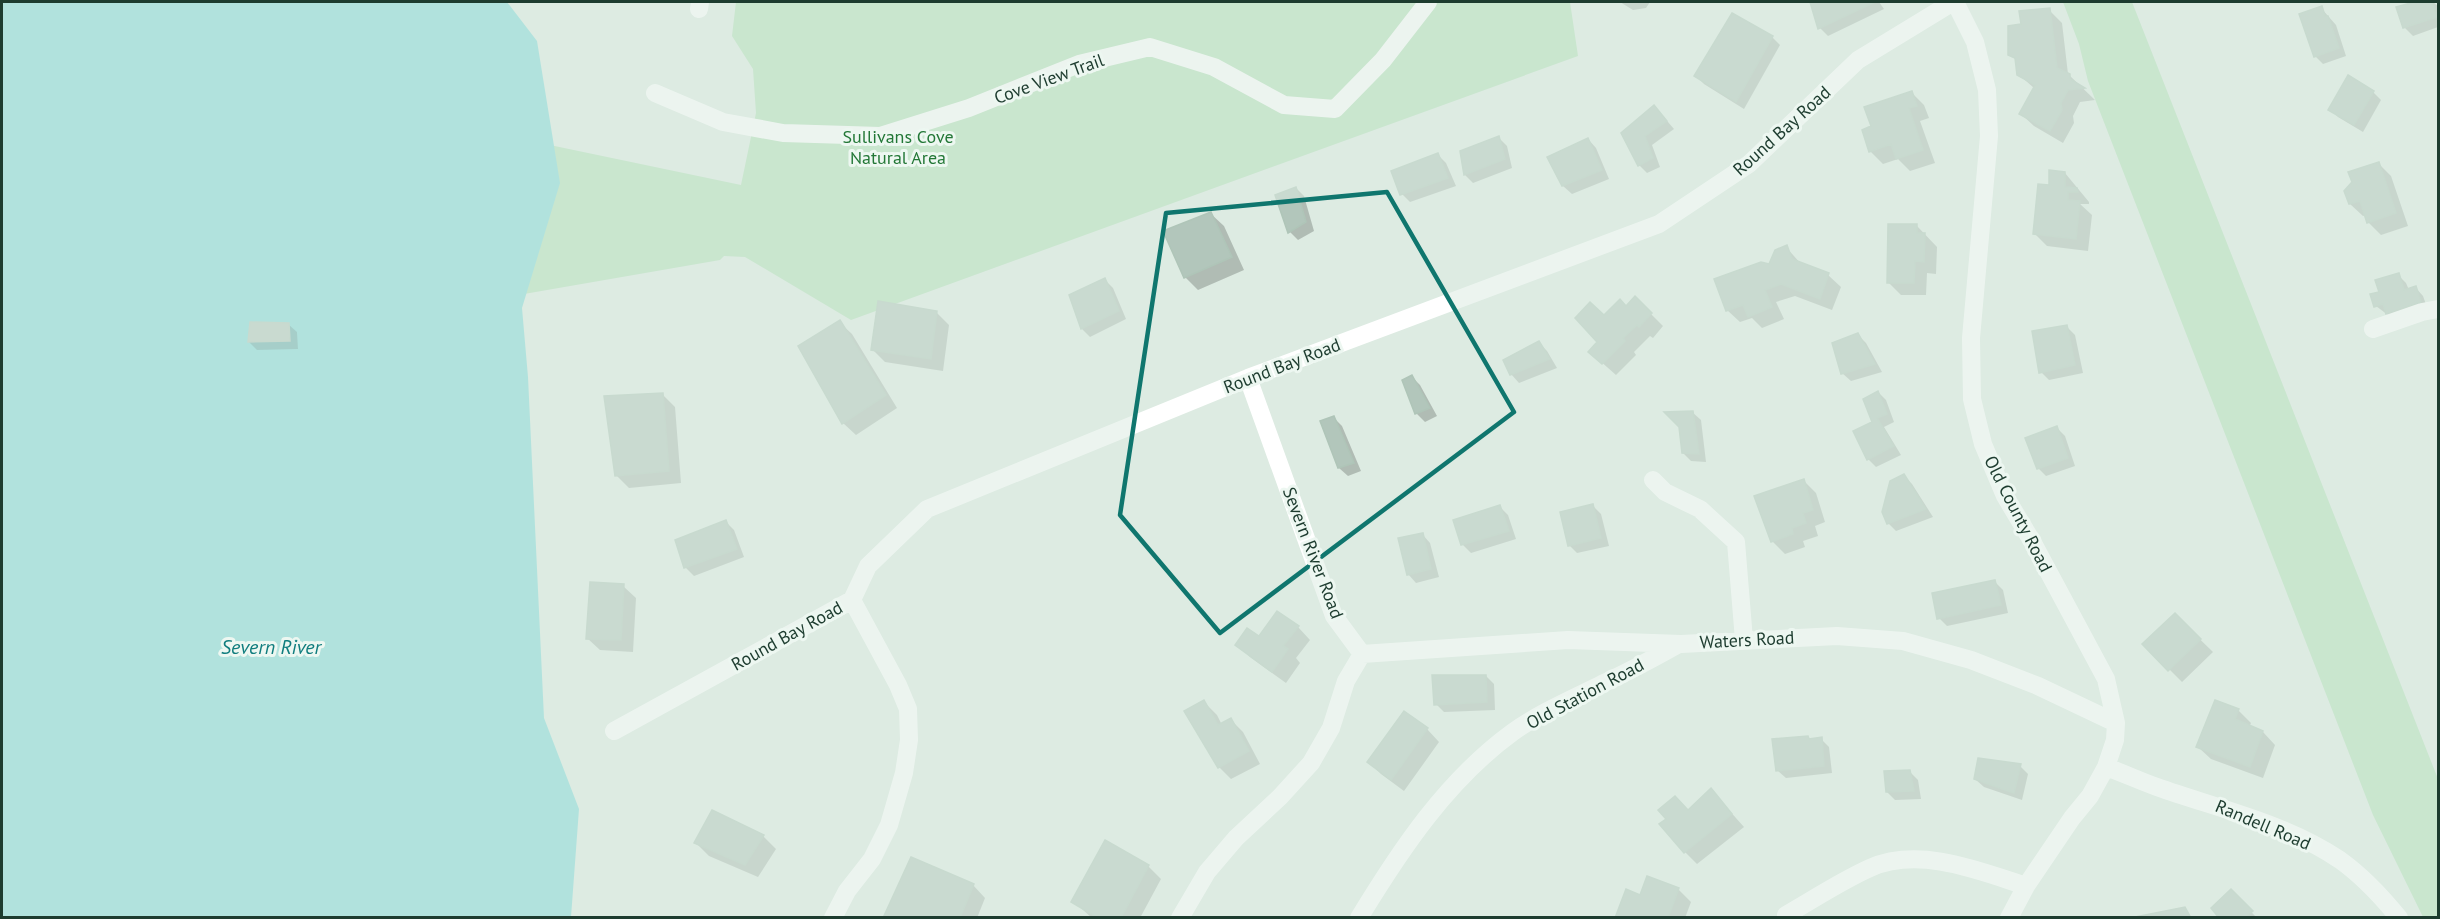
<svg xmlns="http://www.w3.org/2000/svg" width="2440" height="919" font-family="'PT Sans',sans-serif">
	<rect width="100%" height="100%" fill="#ddebe2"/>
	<!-- green -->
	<path fill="#b2dfb7" d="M736,2H1570L1578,56L851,320L745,257L724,256L720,260L524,294L545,144L741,185L756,113L753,69L732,36Z
		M2063,2H2132L2438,779V917H2423L2373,815L2088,81L2079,44Z"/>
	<!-- water -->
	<path fill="#7dd8d8" d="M2,2H507L537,41L560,183L522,308L528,377L544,718L579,809L571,917L2,918Z"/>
	<!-- shadow -->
	<path fill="#0003" d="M1620,2H1650L1646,8L1633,10Z
		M1812,2H1879L1884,9L1828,36L1820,28Z
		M2419,2H2433L2438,6V27L2413,36L2405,28L2398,8Z
		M2321,8L2336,25L2346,56L2323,64L2315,56Z
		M2049,10L2062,23L2068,74L2095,100L2080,102L2073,116L2074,123L2063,143L2034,126L2021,114L2035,89L2018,74L2017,61L2010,54L2022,26Z
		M1772,37L1780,45L1744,109L1704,84L1696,76Z
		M2373,92L2381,100L2363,132L2338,117L2330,109Z
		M1912,93L1924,105L1929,118L1920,121L1935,163L1910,171L1898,159L1883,164L1870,151L1873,127Z
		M1662,115L1674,129L1652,145L1660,167L1647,173L1639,165L1623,133Z
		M1499,138L1507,146L1512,168L1473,183L1465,175L1461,152Z
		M1588,139L1596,148L1609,179L1572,194L1563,186L1549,158Z
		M1438,155L1446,163L1456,186L1410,202L1402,194Z
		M2379,164L2391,176L2408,226L2381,235L2368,222L2366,215L2363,216L2350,204Z
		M2065,173L2089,202V204H2080L2092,215L2088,251L2047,246L2034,233L2050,186Z
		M1296,188L1304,196L1314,231L1298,240L1290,232L1277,196Z
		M1211,214L1224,226L1244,270L1198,290L1185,277Z
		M1917,226L1937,247L1936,274L1927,273L1926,295H1901L1888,282Z
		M1786,247L1801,264L1828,275L1841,287L1832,310L1795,296L1776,302L1784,319L1762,328L1752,318L1740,322L1727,310Z
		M2398,275L2406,283L2409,290L2415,287L2423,296L2428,310L2396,321L2376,306L2381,293Z
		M1105,280L1113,288L1126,319L1090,337L1082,329L1071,295Z
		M1626,307L1651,314L1663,326L1653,338L1650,336L1634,352L1636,355L1616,375L1590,352L1599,343L1604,317Z
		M936,312L949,325L943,371L885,362L872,349Z
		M839,322L852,334L897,408L856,435L843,423Z
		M288,324L297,332L298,349L257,350L249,342Z
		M2067,327L2075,335L2083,373L2049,380L2041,372Z
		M1858,335L1866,343L1882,372L1851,381L1842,373Z
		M1539,343L1547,351L1557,368L1519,383L1511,374Z
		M1412,377L1420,385L1437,416L1425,422L1417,414L1404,380Z
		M1878,392L1886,400L1894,422L1884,427L1901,455L1876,467L1868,459Z
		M662,394L675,407L681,483L629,488L617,476Z
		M1692,412L1701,420L1706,462L1691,461L1683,453L1681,426Z
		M1334,418L1342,426L1361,471L1348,476L1339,468L1321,422Z
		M2057,428L2065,436L2075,466L2046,476L2038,468Z
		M1904,476L1912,484L1933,517L1896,531L1888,523Z
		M1803,480L1816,493L1825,522L1815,526L1818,536L1803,541L1805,547L1785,554L1772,541Z
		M1593,506L1601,514L1609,546L1577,553L1569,545Z
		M1500,507L1508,515L1516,539L1471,553L1463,545L1455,521Z
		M726,522L734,530L744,557L694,576L686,568L677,541Z
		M1422,534L1430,543L1439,577L1416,583L1408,574Z
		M1995,582L2003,590L2008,613L1947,626L1939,618Z
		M623,586L636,598L633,652L600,650L587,638Z
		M2175,615L2213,652L2182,682L2144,644Z
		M1298,627L1310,640L1296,658L1300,663L1286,683L1250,657L1237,644Z
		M1486,676L1494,684L1495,710L1444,712L1436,704Z
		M1204,702L1217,715L1222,725L1231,720L1243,732L1260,764L1231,779L1219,767Z
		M2238,710L2251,723L2249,727L2263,732L2275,745L2263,778L2211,759L2198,747Z
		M1427,729L1439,742L1404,791L1381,774L1369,762Z
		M1808,738L1810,740L1821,739L1829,747L1832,773L1786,778L1777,770Z
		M2020,766L2028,774L2022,800L1984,787L1975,779Z
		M1910,772L1918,780L1921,799L1895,800L1887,792Z
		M1711,790L1744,827L1697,864L1685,852L1688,811Z
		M763,836L776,849L758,877L709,856L696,843Z
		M1148,866L1161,879L1140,918H1092L1073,901Z
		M973,885L985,898L977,918H884Z
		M1678,889L1691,902L1685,918H1617L1641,897Z
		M2231,891L2257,918H2221Z"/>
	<!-- building -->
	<path fill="#b2c6bb" stroke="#afc5b8" stroke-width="1.5" d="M1810,2H1875L1818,29Z
		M2414,2H2432L2437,17L2403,28L2396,7Z
		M2322,6L2325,16H2328L2339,48L2314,57L2299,14Z
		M2050,8L2057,68L2070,74V79L2085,88L2068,90L2061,103L2062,110L2050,131L2019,114L2035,85L2017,75L2015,58L2008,55V26L2021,24L2019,11Z
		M1732,13L1773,36L1736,102L1694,76Z
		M2348,75L2374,91L2354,125L2328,110Z
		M1912,91L1917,106L1909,108L1923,150L1896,159L1891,144L1869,152L1862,130L1871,126L1864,107Z
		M1654,105L1667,121L1645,136L1653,158L1638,166L1621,133Z
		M1499,136L1505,159L1464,175L1460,151Z
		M1588,138L1602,170L1562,186L1547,157Z
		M1438,153L1448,178L1400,195L1391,171Z
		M2379,162L2396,213L2367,223L2360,201L2349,204L2344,191L2352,182L2348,172Z
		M2049,170L2065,172V187L2077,188L2078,192H2068V200L2080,201L2076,239L2033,234L2038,184L2049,185Z
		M1296,187L1306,222L1288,233L1275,195Z
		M1211,212L1232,257L1184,278L1163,231Z
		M1888,224H1917V233H1925L1924,262L1915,261L1914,283H1887Z
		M1787,245L1792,259L1829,273L1820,299L1781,284L1765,290L1772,307L1748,317L1743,305L1726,311L1714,279L1761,262L1769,264L1775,250Z
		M2399,273L2404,290L2416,286L2421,302L2386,314L2383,304L2374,307L2370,294L2379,292L2375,280Z
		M1105,278L1119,311L1081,329L1069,295Z
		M1635,296L1652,313L1639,327L1637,325L1623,338L1625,341L1602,364L1588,352L1597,342L1575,318L1590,302L1604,315L1620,299L1626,306Z
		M878,301L937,311L931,359L871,350Z
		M840,320L886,395L842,424L798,346Z
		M250,322L289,323L290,341L248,342Z
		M2067,325L2075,365L2039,373L2032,331Z
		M1858,333L1875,364L1841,374L1832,343Z
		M1539,341L1550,359L1510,375L1503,360Z
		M1412,375L1430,408L1415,414L1402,380Z
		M1878,391L1887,414L1877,418L1894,446L1867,460L1853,431L1872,422L1863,399Z
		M663,393L669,471L615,476L604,396Z
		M1693,411L1699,454L1682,453L1679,427L1664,412Z
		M1334,416L1354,463L1338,468L1320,421Z
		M2057,426L2068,458L2037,469L2025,438Z
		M1904,474L1926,509L1887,524L1882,512L1890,481Z
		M1804,479L1813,510L1803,513L1806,523L1792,528L1793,534L1771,542L1754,496Z
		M1593,504L1601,538L1568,546L1560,512Z
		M1500,505L1509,531L1461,545L1453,520Z
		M726,520L737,549L684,568L675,540Z
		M1423,533L1431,569L1407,575L1398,538Z
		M1995,580L2001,605L1937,619L1932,593Z
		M590,582L624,584L621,640L586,639Z
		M1277,611L1299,626L1283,646L1288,649L1272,672L1235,645L1247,628L1259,636Z
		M2175,613L2201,639L2168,671L2142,644Z
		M1432,675H1486L1487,702L1434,705Z
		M1204,700L1218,725L1231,718L1249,751L1218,768L1184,711Z
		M2215,700L2239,709L2235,719L2263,731L2250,767L2196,747Z
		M1404,711L1428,728L1391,780L1367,762Z
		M1808,736L1809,739L1822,737L1824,766L1776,771L1772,739Z
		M1978,758L2021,764L2014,793L1974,779Z
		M1910,770L1914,791L1886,792L1884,771Z
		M1711,788L1732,814L1684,853L1659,824L1666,819L1658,810L1675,796L1688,810Z
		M712,810L764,835L745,865L694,843Z
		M1105,840L1149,865L1121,918H1098L1071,902Z
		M911,857L974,884L960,918H883Z
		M1647,876L1679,888L1668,918H1615L1626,889L1640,895Z
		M2231,889L2253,911L2245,918H2219L2211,908Z
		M2185,907L2191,918H2130Z"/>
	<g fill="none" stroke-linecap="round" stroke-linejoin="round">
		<!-- minor -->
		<path stroke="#fff" stroke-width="18" d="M1955,2L1975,42L1987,90L1989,136L1971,338L1972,399L1983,444L2005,496L2033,543L2106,679L2116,723L2115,740L2106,767L2090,796L2072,818L2026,886L2009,918
			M699,9L700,2
			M655,93L723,122L783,133L880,136L969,108L1079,64L1150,47L1214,67L1284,105L1335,109L1383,60L1428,2
			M2373,329L2422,312L2438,309
			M1653,480L1665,492L1700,509L1736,542L1744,640
			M1362,654L1568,640L1681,644L1837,636L1903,641L1971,660L2038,686L2116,723
			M614,731L852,600L868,566L927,509L1248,378L1659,224L1749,164L1858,60L1953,2
			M2106,767C2123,773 2140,781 2157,787C2219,809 2285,823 2340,860C2361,875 2382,897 2399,918
			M1786,915C1814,899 1841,881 1870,868C1919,846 1980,871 2026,886
			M833,918L847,891L872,859L889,825L904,773L909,740L908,709L898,685L852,600
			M1180,918L1207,872L1236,838L1280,797L1311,763L1331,728L1346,681L1362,654L1334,616L1248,378
			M1359,918C1401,849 1447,780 1513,732C1541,712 1572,699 1602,684C1628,672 1654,658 1679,644"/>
	</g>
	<!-- marked area -->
	<path d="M0 0H2440V919H0ZM1387,192L1514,412L1220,633L1120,515L1166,213Z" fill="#ddebe2" fill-opacity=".55" fill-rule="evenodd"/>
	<path fill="none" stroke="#0f766e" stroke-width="4.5" stroke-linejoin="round" d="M1387,192L1514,412L1220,633L1120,515L1166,213Z"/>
	<g text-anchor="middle" stroke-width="6" stroke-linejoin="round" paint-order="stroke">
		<!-- street labels -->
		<g font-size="18" fill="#1d3c2f" stroke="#edf7f1">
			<text transform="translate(1049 79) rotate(-20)" y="6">Cove View Trail</text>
			<text transform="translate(1782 131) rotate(-42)" y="6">Round Bay Road</text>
			<text transform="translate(1282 366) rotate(-21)" y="6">Round Bay Road</text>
			<text transform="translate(2018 514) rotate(63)" y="6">Old County Road</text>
			<text transform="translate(1313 553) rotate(69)" y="6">Severn River Road</text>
			<text transform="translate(787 636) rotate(-29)" y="6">Round Bay Road</text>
			<text transform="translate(1747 640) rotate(-3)" y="6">Waters Road</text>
			<text transform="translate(1585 694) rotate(-28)" y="6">Old Station Road</text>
			<text transform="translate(2263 825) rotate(23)" y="6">Randell Road</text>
		</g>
		<!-- park labels -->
		<g font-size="18" fill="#227736" stroke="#edf7f1">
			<text x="898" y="143">Sullivans Cove<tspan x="898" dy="21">Natural Area</tspan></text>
		</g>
		<!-- water labels -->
		<g font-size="20" font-style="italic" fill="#107d7e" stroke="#edf7f1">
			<text x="271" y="654">Severn River</text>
		</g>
	</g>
	<!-- border -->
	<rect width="2440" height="919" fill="none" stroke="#1d3c2f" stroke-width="6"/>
</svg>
